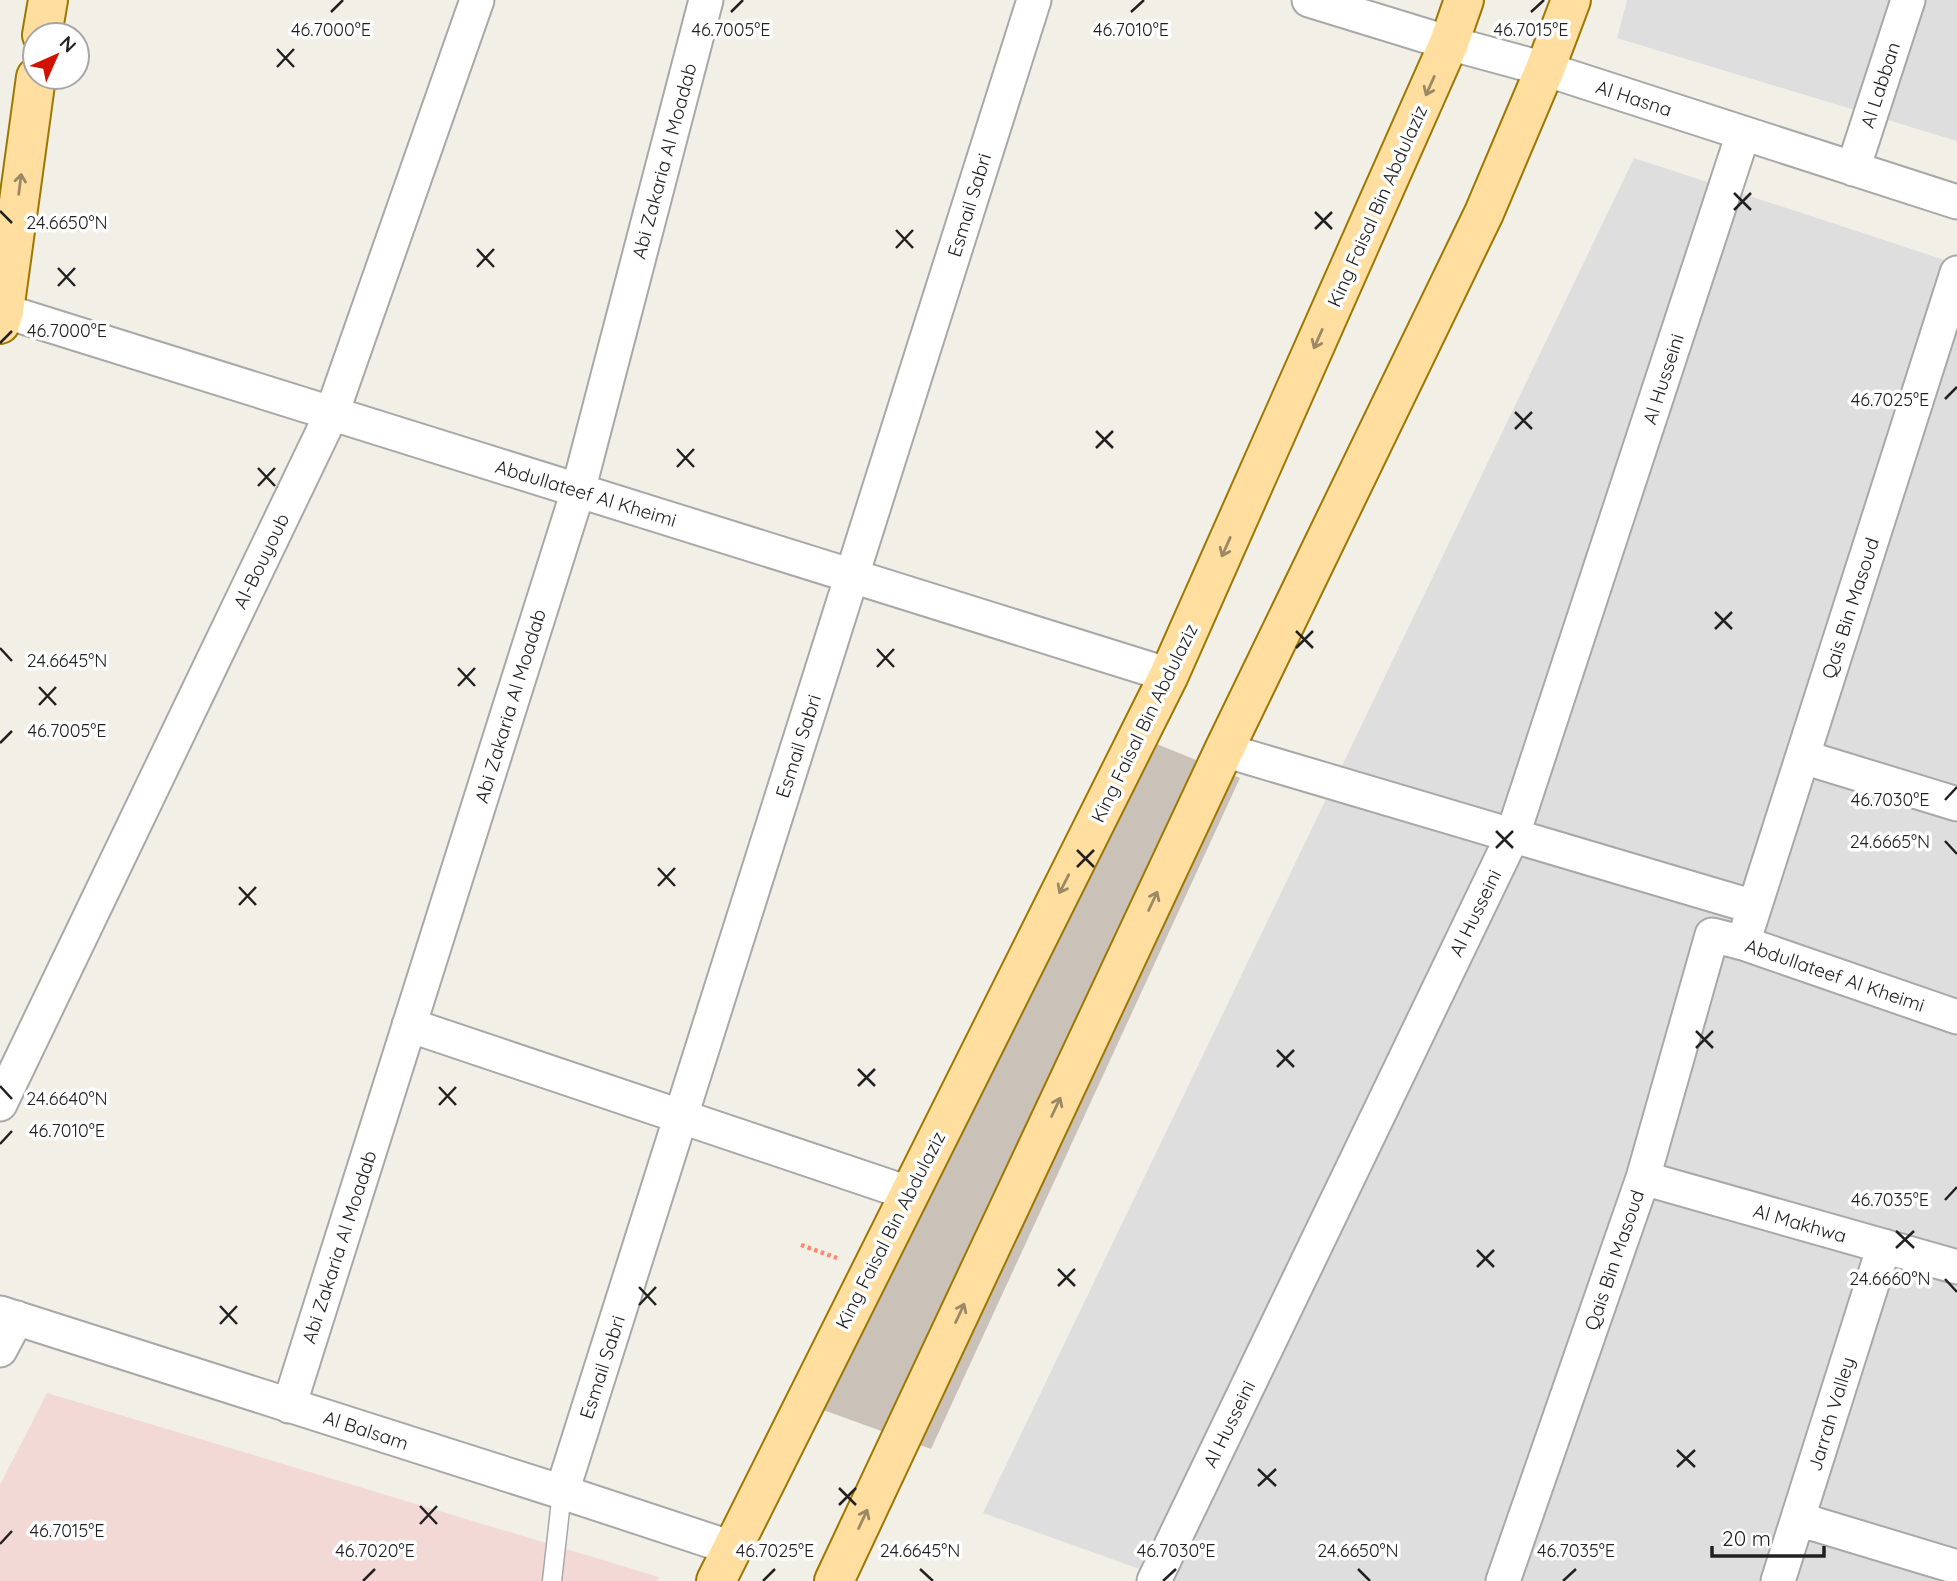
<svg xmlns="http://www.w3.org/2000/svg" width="1957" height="1581" font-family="Quicksand,sans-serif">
	<rect width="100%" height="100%" fill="#f2efe7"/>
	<!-- residential -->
	<path fill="#dfdede" d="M1627,0H1957V141L1617,38Z
		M1634,158L1957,264V1581H1173L983,1513Z"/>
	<!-- commercial -->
	<path fill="#f3d9d5" d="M47,1393L659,1577L657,1581H0V1485Z"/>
	<!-- building -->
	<path fill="#cac2b9" d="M1120,729L1240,778L931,1449L793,1399Z"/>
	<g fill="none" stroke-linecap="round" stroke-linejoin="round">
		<!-- lane casing -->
		<g stroke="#a8a8a8" stroke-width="21">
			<path id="lane" d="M552,1581L562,1492"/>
		</g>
		<!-- street casing -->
		<g stroke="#a8a8a8" stroke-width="37">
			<path id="street" d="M1309,0L1449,43L1545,69L1957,202
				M1853,169L1908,0
				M4,311L1169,675
				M1224,750L1754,907
				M1803,757L1957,804
				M1743,943L1957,273
				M409,1025L908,1193
				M0,1104L332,413L477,0
				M1643,1178L1957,1267
				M0,1313L562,1492L732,1548
				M0,1350L17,1318
				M289,1406L578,491L706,0
				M562,1492L1034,0
				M1798,1519L1957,1567
				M1154,1581L1512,837L1743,134
				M1503,1581L1643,1178L1712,935L1743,943L1957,1017
				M1778,1581L1884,1246"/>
		</g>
		<!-- primary casing -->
		<g stroke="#9e7700" stroke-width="42">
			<path id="primary" d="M42,35L48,0
				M0,324L4,311L36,77
				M716,1581L1169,675L1449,43L1464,0
				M834,1581L1224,750L1484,213L1545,69L1571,0"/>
		</g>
		<!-- path -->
		<path stroke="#ff876b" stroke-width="4.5" stroke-dasharray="3.5 3.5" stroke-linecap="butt" d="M801,1245L837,1258"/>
		<!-- lane -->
		<use href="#lane" stroke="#fff" stroke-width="18"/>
		<!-- street -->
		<use href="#street" stroke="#fff" stroke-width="33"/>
		<!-- primary -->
		<use href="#primary" stroke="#ffde9f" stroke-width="38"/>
	</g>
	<!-- one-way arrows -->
	<defs><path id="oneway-shaft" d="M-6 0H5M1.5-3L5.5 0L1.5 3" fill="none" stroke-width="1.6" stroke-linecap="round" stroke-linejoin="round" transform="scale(1.75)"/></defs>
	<g stroke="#9b8966">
		<use href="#oneway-shaft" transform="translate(1430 86) rotate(114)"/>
		<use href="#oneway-shaft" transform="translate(20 184) rotate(-83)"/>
		<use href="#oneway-shaft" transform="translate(1318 339) rotate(114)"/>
		<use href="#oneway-shaft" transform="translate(1226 547) rotate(114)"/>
		<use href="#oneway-shaft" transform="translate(1064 884) rotate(117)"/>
		<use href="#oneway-shaft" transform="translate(1153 901) rotate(-65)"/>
		<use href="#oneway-shaft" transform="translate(1056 1107) rotate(-65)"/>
		<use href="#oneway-shaft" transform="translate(960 1313) rotate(-65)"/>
		<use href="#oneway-shaft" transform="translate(863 1519) rotate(-65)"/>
	</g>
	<!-- ticks -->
	<path fill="none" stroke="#212121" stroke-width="2.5" d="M331,12L343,0M731,12L743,0M1131,12L1144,0M1531,12L1544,0M277,49L294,67M277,67L294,49M1734,193L1751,210M1734,210L1751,193M0,211L12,223M1315,212L1332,229M1315,229L1332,212M896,230L913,248M896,248L913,230M477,249L494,267M477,267L494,249M58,268L75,286M58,286L75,268M0,343L12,331M1945,399L1957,387M1515,412L1532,429M1515,429L1532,412M1096,431L1113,448M1096,448L1113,431M677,449L694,467M677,467L694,449M258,468L275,486M258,486L275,468M1715,612L1732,629M1715,629L1732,612M1296,631L1313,648M0,648L12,661M1296,648L1313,631M877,649L894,667M877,667L894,649M458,668L475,686M458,686L475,668M39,687L56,705M39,705L56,687M0,743L12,731M1945,800L1957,787M1496,831L1513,848M1945,841L1957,854M1496,848L1513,831M1077,850L1094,867M1077,867L1094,850M658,868L675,886M658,886L675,868M239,887L256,905M239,905L256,887M1696,1031L1713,1048M1696,1048L1713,1031M1277,1050L1294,1067M1277,1067L1294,1050M858,1069L875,1086M0,1086L12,1099M858,1086L875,1069M439,1087L456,1105M439,1105L456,1087M0,1144L12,1131M1945,1200L1957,1187M1896,1231L1914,1248M1896,1248L1914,1231M1477,1250L1494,1267M1477,1267L1494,1250M1058,1269L1075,1286M1945,1279L1957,1292M1058,1286L1075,1269M639,1287L656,1305M639,1305L656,1287M220,1306L237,1324M220,1324L237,1306M1677,1450L1695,1467M1677,1467L1695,1450M1258,1469L1276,1486M1258,1486L1276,1469M839,1488L856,1505M839,1505L856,1488M420,1506L437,1524M420,1524L437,1506M0,1544L12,1531M920,1569L933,1581M1358,1569L1370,1581M363,1581L375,1569M763,1581L775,1569M1163,1581L1176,1569M1563,1581L1576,1569"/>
	<g text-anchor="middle" stroke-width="7" stroke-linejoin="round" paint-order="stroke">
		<!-- street labels -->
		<g font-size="19" fill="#212121" stroke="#fff">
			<text transform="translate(1880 85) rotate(-72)" y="7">Al Labban</text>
			<text transform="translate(1634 98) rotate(18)" y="7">Al Hasna</text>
			<text transform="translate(664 161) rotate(-75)" y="7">Abi Zakaria Al Moadab</text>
			<text transform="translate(969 205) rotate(-73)" y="7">Esmail Sabri</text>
			<text transform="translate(1377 206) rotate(-66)" y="7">King Faisal Bin Abdulaziz</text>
			<text transform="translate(1663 379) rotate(-72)" y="7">Al Husseini</text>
			<text transform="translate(586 493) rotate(17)" y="7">Abdullateef Al Kheimi</text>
			<text transform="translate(261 561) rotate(-64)" y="7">Al-Bouyoub</text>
			<text transform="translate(1850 608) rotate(-72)" y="7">Qais Bin Masoud</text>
			<text transform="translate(510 706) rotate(-73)" y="7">Abi Zakaria Al Moadab</text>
			<text transform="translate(1144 723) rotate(-64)" y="7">King Faisal Bin Abdulaziz</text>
			<text transform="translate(798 746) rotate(-72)" y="7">Esmail Sabri</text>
			<text transform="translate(1475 913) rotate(-64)" y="7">Al Husseini</text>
			<text transform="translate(1835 975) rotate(19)" y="7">Abdullateef Al Kheimi</text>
			<text transform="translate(1800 1223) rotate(16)" y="7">Al Makhwa</text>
			<text transform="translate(890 1230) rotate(-63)" y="7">King Faisal Bin Abdulaziz</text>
			<text transform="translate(339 1247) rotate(-72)" y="7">Abi Zakaria Al Moadab</text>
			<text transform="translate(1614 1260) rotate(-71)" y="7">Qais Bin Masoud</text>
			<text transform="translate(602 1367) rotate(-72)" y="7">Esmail Sabri</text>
			<text transform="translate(1831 1414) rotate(-73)" y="7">Jarrah Valley</text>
			<text transform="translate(1229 1424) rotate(-64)" y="7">Al Husseini</text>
			<text transform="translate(366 1430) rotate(18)" y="7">Al Balsam</text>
		</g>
	</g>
	<g font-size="18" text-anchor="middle" fill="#212121" stroke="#fff" stroke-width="7" stroke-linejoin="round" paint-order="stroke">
		<text x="331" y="36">46.7000°E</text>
		<text x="731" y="36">46.7005°E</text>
		<text x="1131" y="36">46.7010°E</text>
		<text x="1531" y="36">46.7015°E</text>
		<text x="67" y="229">24.6650°N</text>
		<text x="67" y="337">46.7000°E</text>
		<text x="1890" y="406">46.7025°E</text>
		<text x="67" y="667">24.6645°N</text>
		<text x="67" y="737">46.7005°E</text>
		<text x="1890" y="806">46.7030°E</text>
		<text x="1890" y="848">24.6665°N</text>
		<text x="67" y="1105">24.6640°N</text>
		<text x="67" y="1137">46.7010°E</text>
		<text x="1890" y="1206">46.7035°E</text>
		<text x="1890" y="1285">24.6660°N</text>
		<text x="67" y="1537">46.7015°E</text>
		<text x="375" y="1557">46.7020°E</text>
		<text x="775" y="1557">46.7025°E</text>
		<text x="920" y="1557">24.6645°N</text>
		<text x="1176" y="1557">46.7030°E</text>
		<text x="1358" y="1557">24.6650°N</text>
		<text x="1576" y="1557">46.7035°E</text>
	</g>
	<!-- north arrow -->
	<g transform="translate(56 56) rotate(45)"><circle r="33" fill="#ffffff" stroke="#a6a6a6" stroke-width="2"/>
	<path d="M0-5L12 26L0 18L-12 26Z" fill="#d21200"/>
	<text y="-10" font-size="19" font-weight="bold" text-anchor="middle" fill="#212121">N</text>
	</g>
	<!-- scale -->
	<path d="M1712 1546v10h112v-10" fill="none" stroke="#212121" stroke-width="3.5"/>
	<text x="1722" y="1546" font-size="21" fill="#212121" stroke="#ffffff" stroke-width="5" paint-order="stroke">20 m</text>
</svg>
